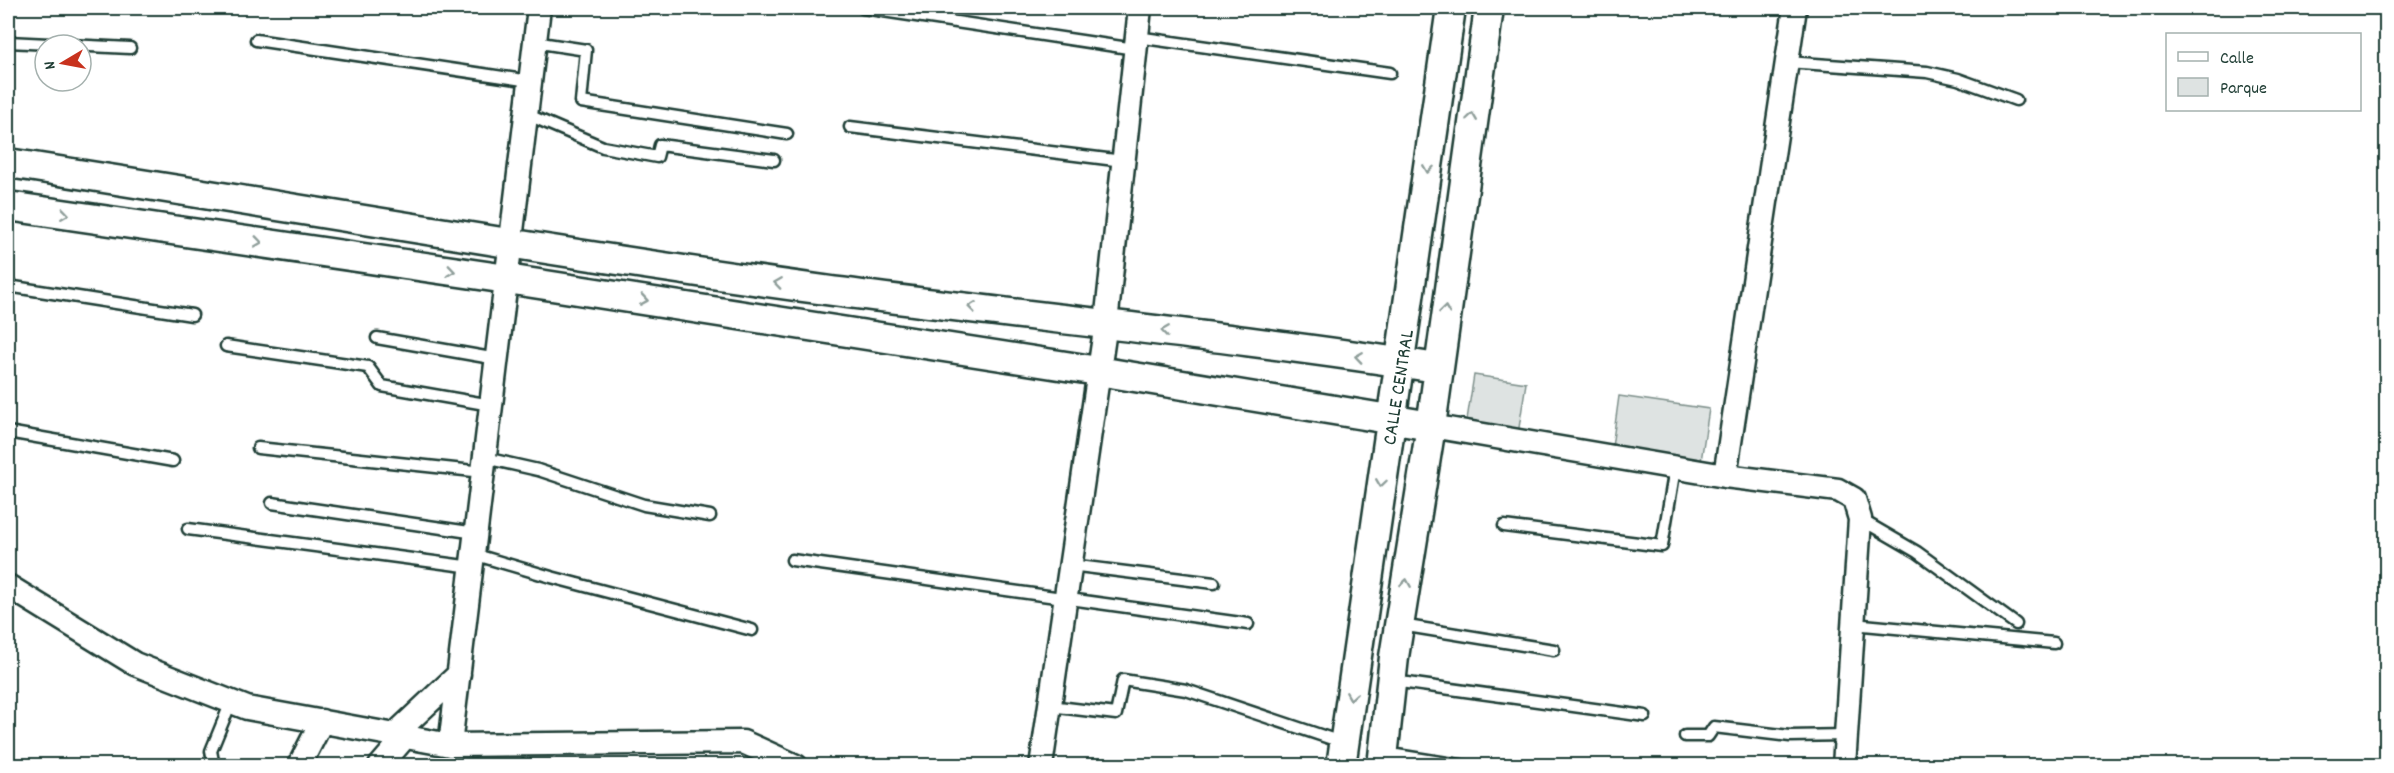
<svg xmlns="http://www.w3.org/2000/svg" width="2394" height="773" font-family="Dekko,sans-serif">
	<rect width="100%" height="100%" fill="#fff"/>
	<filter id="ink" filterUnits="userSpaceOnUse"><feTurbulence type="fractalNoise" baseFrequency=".0167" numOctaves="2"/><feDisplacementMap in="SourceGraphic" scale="12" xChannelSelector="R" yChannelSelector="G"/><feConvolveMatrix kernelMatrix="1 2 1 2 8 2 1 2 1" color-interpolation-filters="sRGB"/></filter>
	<g filter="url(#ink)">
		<!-- green -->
		<path fill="#dee3e2" stroke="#7e908b" stroke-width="1.5" d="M1474,375L1526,383L1518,434L1466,426Z
			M1619,396L1709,409L1701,461L1612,447Z"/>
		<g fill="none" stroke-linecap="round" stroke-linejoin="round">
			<!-- service casing -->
			<g stroke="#1f3d34" stroke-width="15">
				<path id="service" d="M863,8L1135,49
					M1137,37L1390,73
					M256,40L530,81
					M8,42L130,48
					M534,42L586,50L581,102L787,134
					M1787,62L1927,72L1958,79L2016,100
					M526,114L603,147L657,157L660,145L774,160
					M850,127L1123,161
					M8,286L192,315
					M377,338L497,359
					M226,346L368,367L382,386L491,405
					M8,432L173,461
					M258,448L483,472
					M485,458L538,470L644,505L710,516
					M272,503L476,533
					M1860,519L1917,552L2016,624
					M1504,526L1662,546L1675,468
					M188,529L472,567
					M473,554L551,577L752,630
					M792,560L1248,624
					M1070,565L1214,583
					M1853,624L2054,643
					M1401,625L1554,650
					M1393,681L1645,716
					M1050,706L1116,714L1123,680L1186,690L1344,743
					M1685,736H1708L1714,727L1790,736L1846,735
					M1384,753L1466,766
					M214,766L211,751L231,702"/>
			</g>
			<!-- minor casing -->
			<g stroke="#1f3d34" stroke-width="27">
				<path id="minor" d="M1431,426L1725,476L1838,490L1854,499L1860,519L1844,766
					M1725,476L1795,8
					M8,586L135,664L247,708L450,745L743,742L796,766
					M394,735L459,674
					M450,745L539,8
					M299,766L322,721
					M380,766L405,737
					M1041,766L1106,323L1140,8"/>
			</g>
			<!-- tertiary casing -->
			<g stroke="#1f3d34" stroke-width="33">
				<path id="tertiary" d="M8,163C280,205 552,253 825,290C1029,317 1234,336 1437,368
					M8,206L507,279L1098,371L1431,426
					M1341,766L1451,8
					M1382,766L1394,657L1431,426L1489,8"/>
			</g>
			<!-- service -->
			<use href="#service" stroke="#fff" stroke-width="10"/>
			<!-- minor -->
			<use href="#minor" stroke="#fff" stroke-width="22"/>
			<!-- tertiary -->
			<use href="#tertiary" stroke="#fff" stroke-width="28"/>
		</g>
		<!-- one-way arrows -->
		<defs><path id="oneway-chevron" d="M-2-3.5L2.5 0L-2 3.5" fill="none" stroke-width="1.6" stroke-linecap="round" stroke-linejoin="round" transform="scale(1.5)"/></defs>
		<g stroke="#8f9e9a">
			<use href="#oneway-chevron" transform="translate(1472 117) rotate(-82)"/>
			<use href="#oneway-chevron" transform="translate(1428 169) rotate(98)"/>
			<use href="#oneway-chevron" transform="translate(65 214) rotate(8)"/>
			<use href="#oneway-chevron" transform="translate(258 242) rotate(8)"/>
			<use href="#oneway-chevron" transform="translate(451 271) rotate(8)"/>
			<use href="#oneway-chevron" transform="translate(778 283) rotate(-172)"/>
			<use href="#oneway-chevron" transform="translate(644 300) rotate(9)"/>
			<use href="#oneway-chevron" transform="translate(972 307) rotate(-173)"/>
			<use href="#oneway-chevron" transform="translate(1445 310) rotate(-82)"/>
			<use href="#oneway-chevron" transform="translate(1165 331) rotate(-172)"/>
			<use href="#oneway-chevron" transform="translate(1359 357) rotate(-172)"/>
			<use href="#oneway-chevron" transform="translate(1381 483) rotate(98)"/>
			<use href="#oneway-chevron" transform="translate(1406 583) rotate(-81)"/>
			<use href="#oneway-chevron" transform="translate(1351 696) rotate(99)"/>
		</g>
	</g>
	<g text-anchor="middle" stroke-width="6" stroke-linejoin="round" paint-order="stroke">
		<!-- street labels -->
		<g font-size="20" fill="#1f3d34" stroke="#fff">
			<text transform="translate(1397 387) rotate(-81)" y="7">CALLE CENTRAL</text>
		</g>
	</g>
	<!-- margin -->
	<rect width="2394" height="773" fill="none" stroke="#fff" stroke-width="30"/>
	<rect x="15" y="15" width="2364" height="743" fill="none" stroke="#1f3d34" stroke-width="2" filter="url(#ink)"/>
	<!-- legend -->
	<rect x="2166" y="33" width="195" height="78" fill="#ffffff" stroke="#a5b1ae" stroke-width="1.5"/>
	<rect x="2178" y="52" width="30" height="9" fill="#ffffff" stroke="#a5b1ae" stroke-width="1.5"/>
	<text x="2220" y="63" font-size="18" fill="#1f3d34">Calle</text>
	<rect x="2178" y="78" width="30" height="18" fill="#dee3e2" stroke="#a5b1ae" stroke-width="1.5"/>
	<text x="2220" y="93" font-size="18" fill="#1f3d34">Parque</text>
	<!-- north arrow -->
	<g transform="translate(63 63) rotate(260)"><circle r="28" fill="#ffffff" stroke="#a5b1ae" stroke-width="1.5"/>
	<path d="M0-4.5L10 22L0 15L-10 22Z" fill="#c8321e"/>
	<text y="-9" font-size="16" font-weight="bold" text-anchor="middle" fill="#1f3d34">N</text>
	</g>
</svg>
